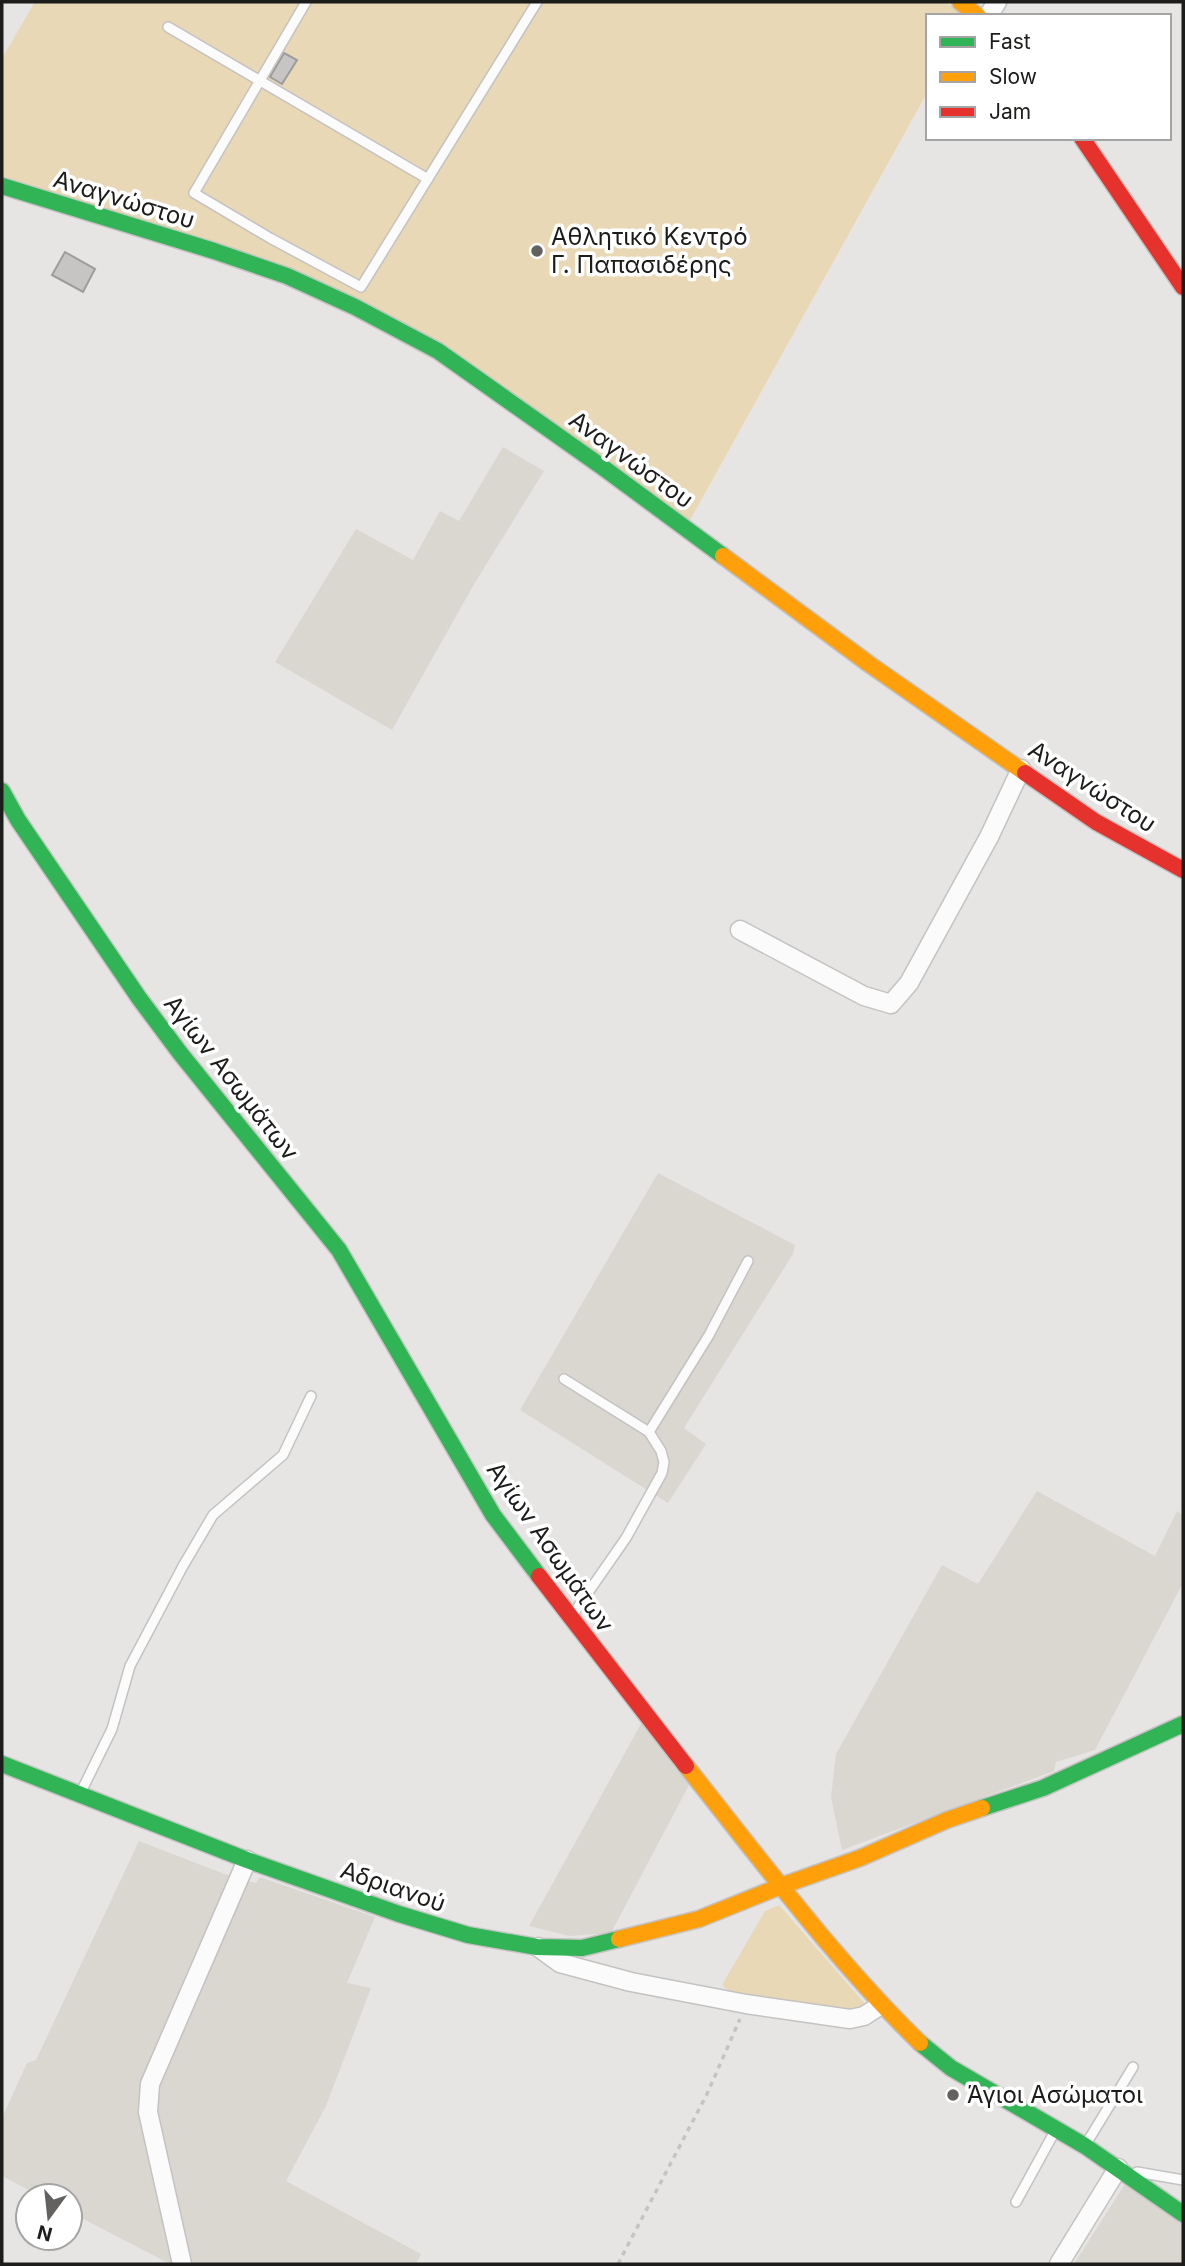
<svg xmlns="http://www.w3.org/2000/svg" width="1185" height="2266" font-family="Inter,sans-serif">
	<rect width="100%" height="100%" fill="#e6e5e4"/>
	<!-- built -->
	<path fill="#dad7d1" d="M503,447L544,471L473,586L392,730L275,662L356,529L413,560L440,511L459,521Z
		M658,1173L795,1245L793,1254L684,1428L706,1444L668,1503L520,1410Z
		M1037,1491L1155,1556L1177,1511L1183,1515V1583L1095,1750L1056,1762L1054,1771L842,1850L831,1797L836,1754L942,1565L978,1584Z
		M642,1722L689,1785L611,1933L570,1936L529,1926Z
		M139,1841L235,1878L256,1883L260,1877L375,1917L347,1983L371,1988L326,2106L286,2181L421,2254L416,2264H170L70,2212V2196H40L2,2176V2118L27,2063L36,2060Z
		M1125,2184L1183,2222V2264H1074Z"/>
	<!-- green -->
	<path fill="#e8d8b6" d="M35,2H946L964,16H928V91L689,522L354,299L2,185V58Z
		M779,1905L866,2005L862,2012L735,1997L722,1985L765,1911Z"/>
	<!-- building -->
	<path fill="#c6c5c4" stroke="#9d9c9b" stroke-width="2" d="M284,53L297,60L282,84L270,77Z
		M65,252L95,269L83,292L52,275Z"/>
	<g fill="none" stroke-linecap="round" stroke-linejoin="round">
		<!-- lane casing -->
		<g stroke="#c4c3c2" stroke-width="12">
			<path id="lane" d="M306,2L194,193L270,238L361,287L537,2
				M168,27L428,179
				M564,1379L649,1432L661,1451L664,1462L662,1473L626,1538L571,1617
				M649,1432L709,1335L748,1261
				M80,1794L112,1729L130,1666L183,1566L213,1515L283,1455L311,1396
				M1086,2144L1133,2067
				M1137,2172L1183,2180
				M1016,2202L1055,2131"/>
		</g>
		<!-- street casing -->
		<g stroke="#c4c3c2" stroke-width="21">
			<path id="street" d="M988,16L997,2
				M740,930L864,996L891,1004L909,983L989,837L1021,769
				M538,1947L560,1963L631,1982L746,2004L850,2019L864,2016L881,2005
				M182,2264L148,2112L150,2084L247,1860
				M1059,2264L1118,2168"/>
		</g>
		<!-- fast casing -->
		<g stroke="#c4c3c2" stroke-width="19">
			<path id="fast" d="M2,186L214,251L287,276L355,307L438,351L605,469L723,556
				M2,791L18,820L139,998L180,1053L339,1250L493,1515L539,1576
				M2,1764L247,1860L399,1914L468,1935L537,1947L582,1948L619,1939
				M982,1808L1043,1788L1183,1724
				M920,2043L951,2068L1085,2146L1183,2214"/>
		</g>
		<!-- slow casing -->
		<g stroke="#c4c3c2" stroke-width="19">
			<path id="slow" d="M960,2L978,16
				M723,556L869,664L1025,773
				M686,1766C761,1860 833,1958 920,2043
				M619,1939L699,1919L781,1886L860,1858L947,1820L982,1808"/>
		</g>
		<!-- jam casing -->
		<g stroke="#c4c3c2" stroke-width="19">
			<path id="jam" d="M1082,138L1183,287
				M1025,773L1096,822L1183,870
				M539,1576L686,1766"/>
		</g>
		<!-- path -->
		<path stroke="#c4c4c3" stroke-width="3.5" stroke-dasharray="5 5" stroke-linecap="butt" d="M618,2264L707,2094L740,2019"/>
		<!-- lane -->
		<use href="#lane" stroke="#fbfbfb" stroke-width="9"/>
		<!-- street -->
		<use href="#street" stroke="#fbfbfb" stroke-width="18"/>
		<!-- fast -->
		<use href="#fast" stroke="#30b455" stroke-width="16"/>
		<!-- slow -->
		<use href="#slow" stroke="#ff9f0a" stroke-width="16"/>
		<!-- jam -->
		<use href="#jam" stroke="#e5322d" stroke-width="16"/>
	</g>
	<!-- markers -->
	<g fill="#636261" stroke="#fff" stroke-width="2.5">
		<circle cx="537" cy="251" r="7"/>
		<circle cx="953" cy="2095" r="7"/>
	</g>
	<g text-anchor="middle" stroke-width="7" stroke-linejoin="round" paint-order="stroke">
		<!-- street labels -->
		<g font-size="24" fill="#1c1c1b" stroke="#fff">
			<text transform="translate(124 200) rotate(17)" y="8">Αναγνώστου</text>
			<text transform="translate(631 460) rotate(36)" y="8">Αναγνώστου</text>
			<text transform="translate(1092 787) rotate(33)" y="8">Αναγνώστου</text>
			<text transform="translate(231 1078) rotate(52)" y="8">Αγίων Ασωμάτων</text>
			<text transform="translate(550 1547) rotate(55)" y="8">Αγίων Ασωμάτων</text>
			<text transform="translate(393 1887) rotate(19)" y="8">Αδριανού</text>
		</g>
		<!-- poi labels -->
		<g font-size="24" fill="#1c1c1b" stroke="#fff" text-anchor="start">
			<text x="551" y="245">Αθλητικό Κεντρό<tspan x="551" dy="28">Γ. Παπασιδέρης</tspan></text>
			<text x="967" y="2103">Άγιοι Ασώματοι</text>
		</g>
	</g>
	<!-- border -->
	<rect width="1185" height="2266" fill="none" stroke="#1c1c1b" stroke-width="7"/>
	<!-- legend -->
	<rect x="926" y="14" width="245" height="126" fill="#ffffff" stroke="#a4a4a4" stroke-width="2"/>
	<rect x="940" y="37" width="35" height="10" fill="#30b455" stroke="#a4a4a4" stroke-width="2"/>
	<text x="989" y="49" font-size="21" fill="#1c1c1b">Fast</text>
	<rect x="940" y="72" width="35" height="10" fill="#ff9f0a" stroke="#a4a4a4" stroke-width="2"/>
	<text x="989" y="84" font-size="21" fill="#1c1c1b">Slow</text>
	<rect x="940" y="107" width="35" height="10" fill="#e5322d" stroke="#a4a4a4" stroke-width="2"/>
	<text x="989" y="119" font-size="21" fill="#1c1c1b">Jam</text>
	<!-- north arrow -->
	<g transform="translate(49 2217) rotate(195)"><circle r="33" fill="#ffffff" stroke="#a4a4a4" stroke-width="2"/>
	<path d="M0-5L12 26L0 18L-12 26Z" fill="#636261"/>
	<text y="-10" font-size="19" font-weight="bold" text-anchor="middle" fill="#1c1c1b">N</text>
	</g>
</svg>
